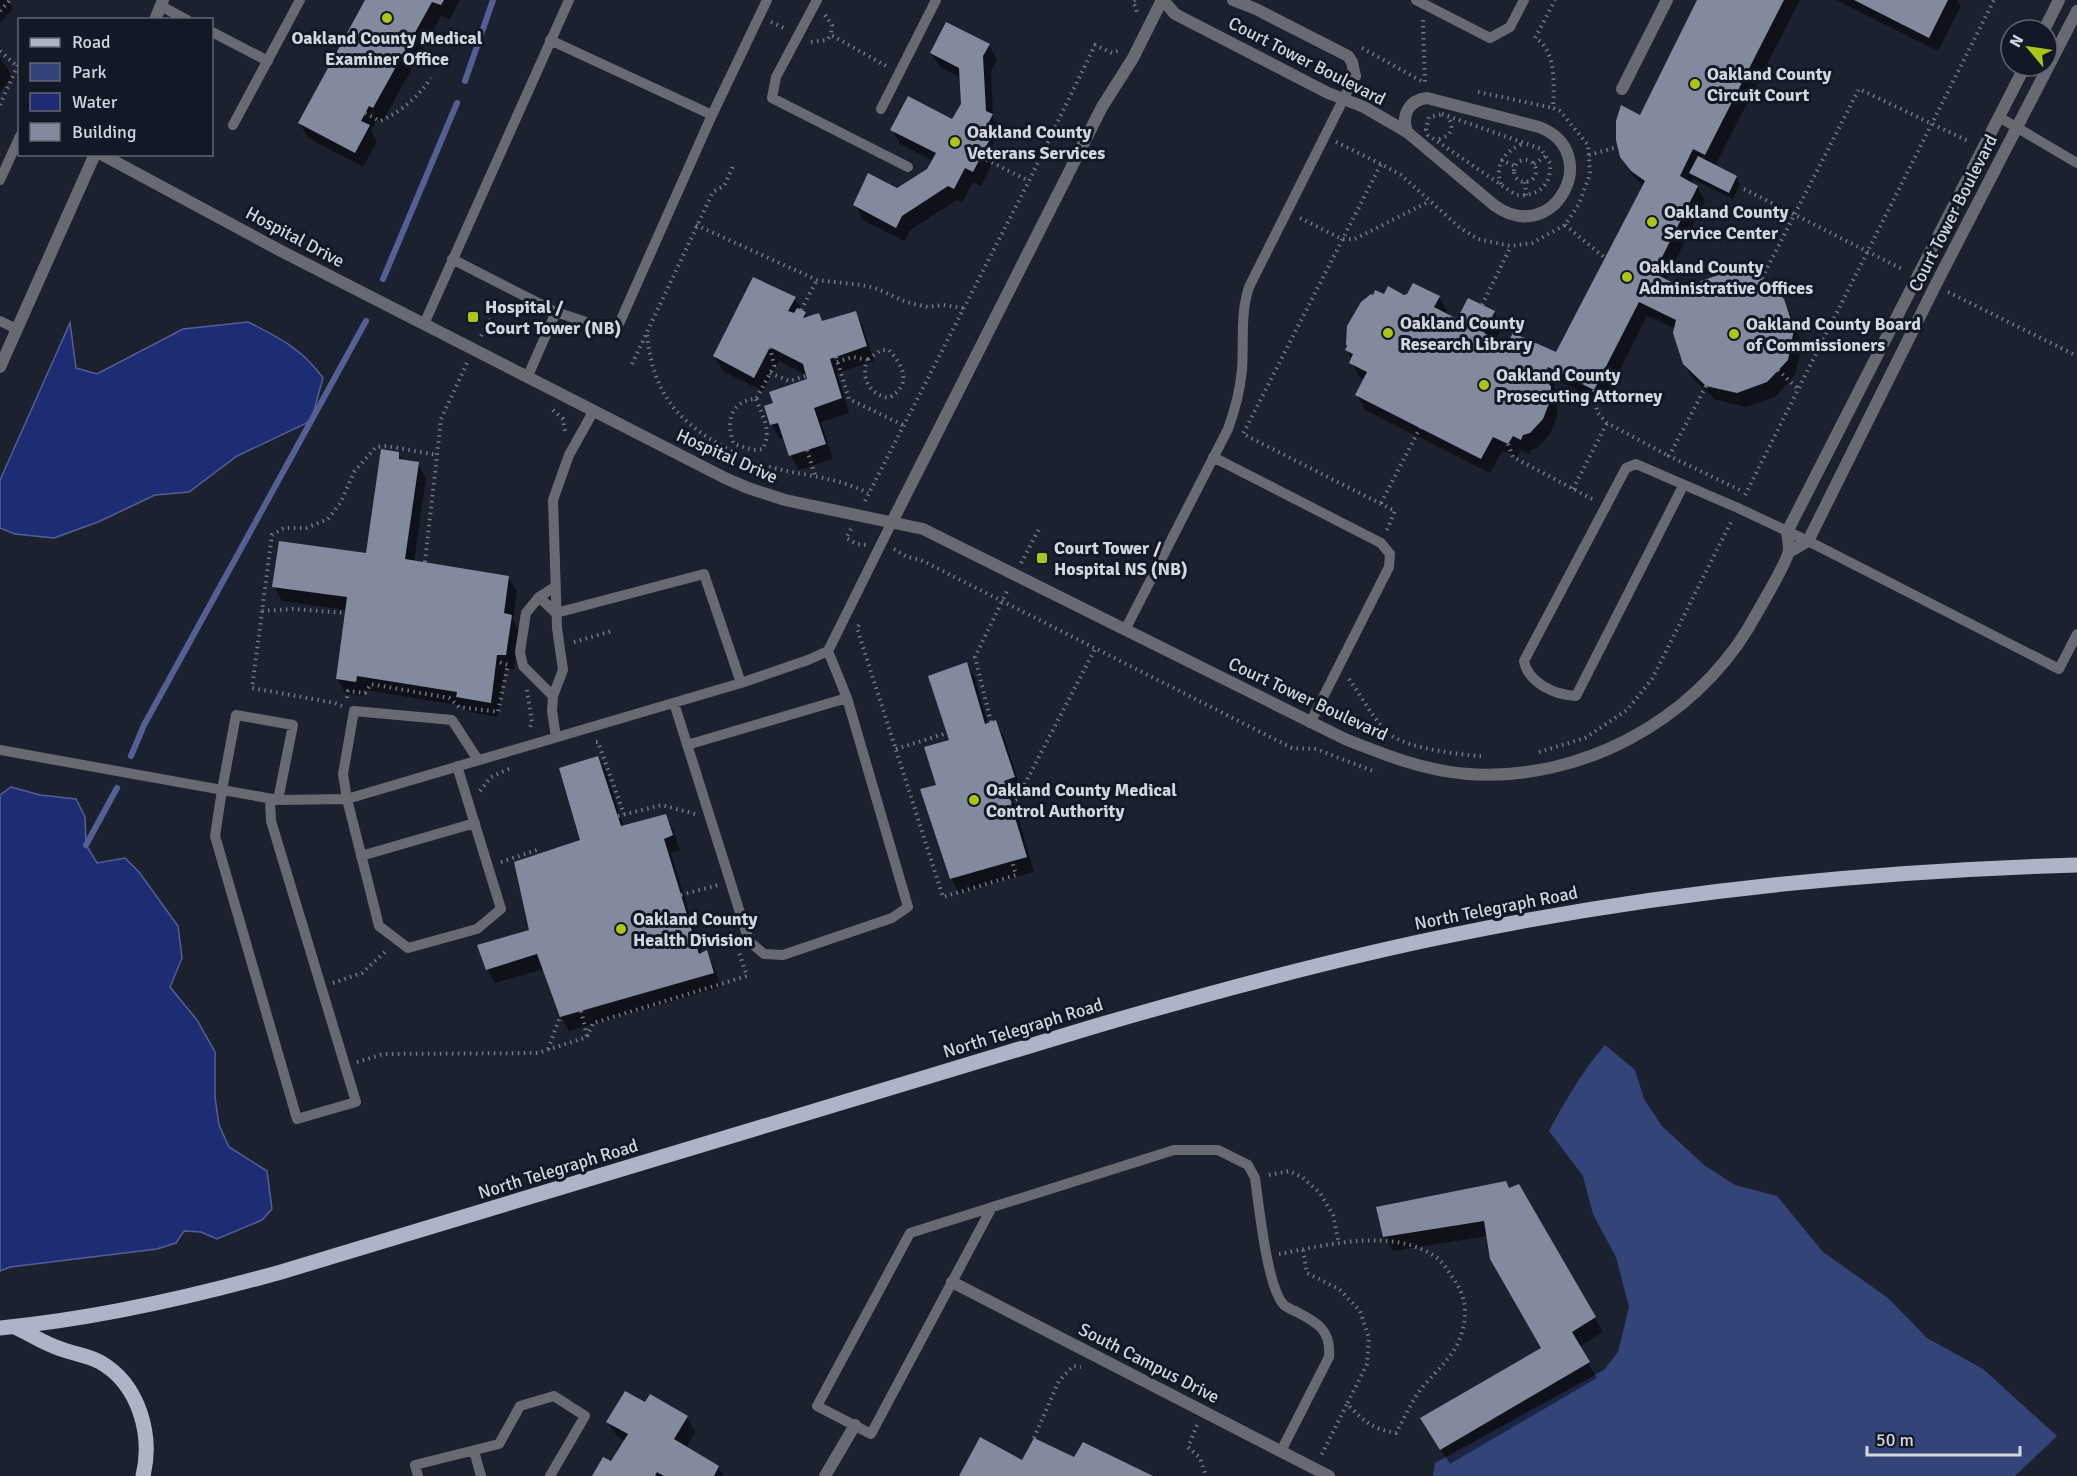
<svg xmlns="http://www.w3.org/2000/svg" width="2077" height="1476" font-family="Signika,sans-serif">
	<rect width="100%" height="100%" fill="#1c2130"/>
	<!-- green -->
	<path fill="#344479" d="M1605,1045L1635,1070L1644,1099L1662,1126L1704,1165L1735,1185L1777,1196L1823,1252L1888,1298L1927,1338L1983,1369L2057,1436L2015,1476H1433L1435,1463L1604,1370L1618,1352L1629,1307L1616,1257L1593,1214L1583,1176L1549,1131C1565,1101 1583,1070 1605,1045Z"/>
	<!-- water -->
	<path fill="#1e2c74" stroke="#545f94" stroke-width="1.5" d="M248,322C280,338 302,349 323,378L311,421L237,456L189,492L155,495L98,522L54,538L15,534L0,528V480L70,323L76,368L97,374L183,329Z
		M11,787L40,795L76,799L85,817L86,845L97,863L125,858L139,872L178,926L182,958L170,987L197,1020L215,1052V1097L219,1125L229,1147L267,1171L272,1209L262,1220L217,1239L201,1232L184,1231L176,1243L157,1249L10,1267L0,1271V795Z"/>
	<!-- shadow -->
	<path fill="#0007" d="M0,0H8L13,9L0,23Z
		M366,0H460L450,19L441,16L382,122L377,119L371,131L377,141L363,167L308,138L300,123Z
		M1699,0H1800L1715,166L1736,177L1740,184L1733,199L1693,179L1691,184L1697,187L1705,201L1665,281L1691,294L1783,300L1791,315L1802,345L1795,375L1775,397L1746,407L1716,400L1693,379L1684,364L1676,329L1647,316L1603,403L1557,380L1554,386L1559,396L1557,400V416L1550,434L1538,447L1531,450L1529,454L1521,450L1517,457L1502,451L1490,473L1365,410L1357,395L1365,380L1359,377L1347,350L1388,288L1407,296L1439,297L1447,311L1446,315L1458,321L1494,312L1502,327L1495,341L1507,347L1556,354L1644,187L1630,172L1621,157Z
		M1836,0H1957L1961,6L1938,51Z
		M989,45L997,60L991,71L993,118L1000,130L992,145L997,154L981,186L973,182L962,203L957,200L910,230L905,241L863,220L855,205L898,190L928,170L933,161L900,144L892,130L953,121L963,104L961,78L940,67L931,53Z
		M0,58L13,77L0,91Z
		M794,298L808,318L822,322L855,312L863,327L874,361L837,373L849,413L821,422L833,459L799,470L791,456L785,438L780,439L772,425L766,407L775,404L809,380L808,376L779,361L763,391L723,371L714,356Z
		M398,453L404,461L418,464L426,478L414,562L508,577L517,592L513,619L519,631L514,669H505L498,717L466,711L463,706L365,690L364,696L346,694L337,679L347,610L282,601L274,586L367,555Z
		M966,664L975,678L988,725L995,722L1004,737L1022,792L1012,795L1034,872L959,893L951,878L938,786L951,741Z
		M597,757L606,772L624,827L665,815L673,830L680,850L671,853L702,954L706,952L714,967L721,987L569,1031L561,1016L544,969L495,983L487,969L531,931L582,841Z
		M1519,1186L1603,1332L1579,1347L1597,1378L1450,1464L1431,1433L1543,1348L1488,1236L1393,1251L1384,1236Z
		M645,1404L687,1417L695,1432L686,1448L718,1467L724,1476H594L611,1463L625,1441L617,1436L608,1422Z"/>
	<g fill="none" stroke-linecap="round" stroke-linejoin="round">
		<!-- stream -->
		<path stroke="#545f94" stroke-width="6" d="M465,81L493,0
			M383,279L457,103
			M131,756L144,725L366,321
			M86,845L117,788"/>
	</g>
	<!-- building -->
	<path fill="#838a9d" d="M365,0H444L441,5L432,2L373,108L369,106L361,121L370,125L355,153L298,123Z
		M1697,0H1784L1705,155L1693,149L1680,176L1698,186L1654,273L1690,292L1701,281L1730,271L1762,278L1784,299L1794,329L1788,360L1767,382L1737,393L1706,386L1683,364L1673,333L1676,320L1639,302L1594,390L1548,367L1544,376L1552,380L1549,385L1551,386L1550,401L1543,419L1530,433L1523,435L1521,440L1513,436L1508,444L1493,437L1481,459L1355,395L1367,372L1349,363L1353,354L1345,350L1347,346L1346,344L1347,326L1361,302L1371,294L1373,295L1375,290L1384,294L1388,286L1404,295L1407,294L1413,283L1440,296L1434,307L1457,319L1468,298L1495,311L1484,333L1506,345L1513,333L1556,352L1645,181L1631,171L1620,157L1616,140V121L1621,105L1640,115Z
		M1854,0H1948L1929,38Z
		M946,22L990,44L983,56L986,111L993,114L982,135L990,139L973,172L965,168L954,189L948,186L902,216L896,228L853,205L868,173L897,188L927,169L936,153L890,130L908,96L952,119L961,104L959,68L930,53Z
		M1698,156L1737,176L1729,193L1689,173Z
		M753,277L796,297L788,311L794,313L797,308L806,312L803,318L819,313L822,321L856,311L867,346L830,359L842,398L814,408L826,444L789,456L778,423L770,425L764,406L773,403L769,392L807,379L803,364L770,347L754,378L713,356Z
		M381,449L399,452V459L419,462L405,559L509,576L504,613L512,615L506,655H497L491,703L456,697L457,692L357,676L356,682L336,679L347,597L272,587L279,541L366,553Z
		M967,662L985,724L996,720L1015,777L1004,781L1027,857L950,879L920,789L936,785L924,747L949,740L928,676Z
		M598,756L621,826L666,814L673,835L664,839L699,954L707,950L714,973L560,1017L537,954L486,970L477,945L529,930L514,862L580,840L559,768Z
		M1506,1181L1509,1188L1519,1184L1596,1317L1572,1332L1590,1362L1440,1450L1420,1418L1541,1348L1490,1259L1484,1221L1383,1237L1376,1207Z
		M625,1391L645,1402L650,1394L688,1416L674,1439L719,1466L714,1476H664L657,1472L655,1476H592L603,1457L611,1461L628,1434L606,1422Z
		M980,1437L1022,1460L1034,1438L1074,1457L1083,1442L1153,1476H959Z"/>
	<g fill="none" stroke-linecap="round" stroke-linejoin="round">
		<!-- path -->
		<path stroke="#737784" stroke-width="4" stroke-dasharray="1.5 4.5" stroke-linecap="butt" d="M1135,0L1133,1L1137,12
			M0,11L10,0
			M825,15L832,25L831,35
			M1423,20L1425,82
			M771,22L786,29
			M811,42L827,40L831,35L888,67
			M1362,48L1423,82
			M0,51L17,66
			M1478,92L1553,108
			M0,105L20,60
			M365,113L380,121C402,111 417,98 431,78
			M1442,114L1541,149L1550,163C1552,186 1537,197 1516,195L1428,135L1426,129L1429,117Z
			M1439,139C1449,137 1455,129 1449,119
			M1336,142L1381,164
			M1589,155L1617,147
			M981,157L1029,181
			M1514 171a11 11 0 1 1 22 0a11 11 0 1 1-22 0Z
			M1501,160L1515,166
			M1534,164L1546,156
			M1525,182L1526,196
			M1501,184C1494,164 1505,152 1522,144
			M1744,189L1904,270
			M1300,218L1342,239H1355L1430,201
			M696,225L817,280L861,285L875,288L906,302L928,307L943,305L963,308
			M1565,225L1605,258
			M1762,278L1859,89L1970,142
			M1948,292L2077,356
			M1482,305L1511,246
			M801,310L817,280
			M647,335C653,391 675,420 724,447C738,455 750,462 766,466C802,476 834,476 868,493
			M481,336L501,301
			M836,357L849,399L903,425
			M837,362L853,357L867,360C861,378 869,395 889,398C912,384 904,367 889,350H881L867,360
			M632,364L713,192L724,186L734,164
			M1778,370L1798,389
			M770,373L789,381L806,376
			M1706,386L1669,456L1742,491
			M1594,390L1597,412L1607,423L1669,456
			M756,399C763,418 772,429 763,449L753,450L734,444C725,423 731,400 756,399L774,366L770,347
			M553,410L563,419L565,431
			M1508,444L1513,457L1594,500
			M807,450L815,475
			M1573,489L1607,423
			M1745,495L1994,0
			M865,501L1029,181L1095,45L1112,53L1118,51
			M1381,503L1420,428
			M851,529L846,538L857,544L866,545
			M1387,530L1395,511L1243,434L1381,164L1401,175L1459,227L1478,239L1511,246L1532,243L1565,225L1579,204L1590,174L1588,145L1560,111L1553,108C1554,86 1557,50 1535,38L1555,0
			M894,549L907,557L921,560L1292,748L1316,749L1373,771L1375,768
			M425,562L441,419L468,361
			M1021,563L1040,527
			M262,611L293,609L345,613
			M859,625L857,628L943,897L1016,875L1012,861
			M574,642L612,631
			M1349,679C1362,697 1374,721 1391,735C1407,748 1460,755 1481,756
			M527,690L532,722L529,730
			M347,698L348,691L365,693L371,684L449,698L459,707L498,712L508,665L496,661
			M342,706L335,703L252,688L272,535L284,528H306L328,519L341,502L354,472L376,447L387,446L437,455
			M991,722L975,657L1008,589
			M596,742H598L624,814
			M896,749L947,733
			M1539,752L1585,738L1627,710L1652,679L1732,520
			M480,791L491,777L511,768
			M1010,802L1017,799L1095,649
			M618,816L662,805L695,814
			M501,862L537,850L539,854
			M681,895L718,885
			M333,983L362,973L387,950
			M581,1011L587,1036
			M548,1049L560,1017
			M357,1062L384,1054L538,1053L587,1037L593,1023L747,976L739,953
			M1269,1175L1289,1171L1302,1177L1320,1193L1333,1215L1339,1244
			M1303,1250L1307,1273L1339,1289L1360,1311L1369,1338L1367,1364L1347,1404
			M1279,1254C1328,1245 1391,1227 1436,1257C1443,1262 1448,1271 1453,1278C1468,1298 1468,1320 1458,1343C1449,1361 1433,1374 1421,1389C1411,1402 1404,1419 1396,1433C1372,1429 1364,1421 1347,1404L1321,1456
			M1197,1425L1188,1447L1200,1458L1206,1476
			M1034,1438L1059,1381L1073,1366L1081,1367"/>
		<!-- service -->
		<path stroke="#676a72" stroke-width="10" d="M817,0L776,77L772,98L908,167
			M1416,0L1490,38L1510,27L1524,0
			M161,6L187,20
			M212,32L268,61
			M550,40L712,115
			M881,109L936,0
			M1999,117L2077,163
			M233,125L300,0
			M0,180L20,136
			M452,259L556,312
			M0,321L17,329
			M424,324L569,0
			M527,378L556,312L601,327L619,324L712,115L767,0
			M1213,457L1381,543L1390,554L1389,567L1310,723
			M1683,486L1576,696C1555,695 1528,683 1524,661L1626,468L1636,464L1738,508L1808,541L2059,669L2077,634
			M539,597L556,613L704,574L741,683
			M1125,630L1228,429C1235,410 1240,390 1242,370C1244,342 1240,314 1249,287L1355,76
			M553,696L523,666L520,652L526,613L539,597L555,587
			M674,703L749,941L764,954L783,955L892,918L908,907L847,698L828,651
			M556,737L552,711L553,696L563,670L557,628L553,500L569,455L593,412
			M687,745L847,698
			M0,750L278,800L347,799L741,683L808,660L828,651L892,522
			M457,766L501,909L477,929L408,948L379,926L347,799L343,774L354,711L452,720L478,760
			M270,799L271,821L356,1102L297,1119L215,836L222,790L236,715L293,725L278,800
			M361,856L475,823
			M992,1207L871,1434L817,1406L910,1233L1174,1150H1218L1248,1165L1255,1178C1259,1205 1267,1288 1284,1305C1287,1308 1293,1310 1297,1312C1318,1323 1331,1330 1329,1357L1281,1451
			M474,1451L481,1476
			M418,1476L415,1465L499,1444L520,1406L554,1396L585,1416L550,1476"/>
		<!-- minor -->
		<path stroke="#676a72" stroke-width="12" d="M1163,0L1175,14L1328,93L1364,107L1407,132L1494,205C1554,249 1605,152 1539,127L1427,98C1409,100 1401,115 1407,132
			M1233,0L1256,9L1348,56L1352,62L1355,76
			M155,20L163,0
			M2044,30L2059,0
			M1622,89L1667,0
			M101,154L281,251L725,478L748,488L785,500L923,529L1345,739C1385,755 1425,771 1468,774C1579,782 1692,722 1749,627C1756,614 1788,562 1789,550C1789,544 1788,538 1787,532L2025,66
			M0,367L95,154
			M892,522L1102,107L1133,58L1162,0
			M1789,552L1808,541L1935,286L2077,11
			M952,1282L1329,1476
			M825,1476L855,1425"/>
		<!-- primary -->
		<path stroke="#adb4c5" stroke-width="15" d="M15,1327C30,1334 45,1344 61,1349C74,1354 87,1355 100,1362C139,1384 153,1435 143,1476
			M0,1328C96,1319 188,1298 281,1272L1099,1025C1216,991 1333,959 1452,935C1658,892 1867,871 2077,865"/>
	</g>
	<!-- markers -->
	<g fill="#aac717" stroke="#131826" stroke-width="2">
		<circle cx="387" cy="18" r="6"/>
		<circle cx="1695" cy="84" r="6"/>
		<circle cx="955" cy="142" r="6"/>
		<circle cx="1652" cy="222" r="6"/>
		<circle cx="1627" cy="277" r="6"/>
		<rect x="467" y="311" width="12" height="12" rx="3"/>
		<circle cx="1388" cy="333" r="6"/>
		<circle cx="1734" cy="334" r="6"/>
		<circle cx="1484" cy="385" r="6"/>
		<rect x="1036" y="552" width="12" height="12" rx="3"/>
		<circle cx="974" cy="800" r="6"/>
		<circle cx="621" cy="929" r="6"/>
	</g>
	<g text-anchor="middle" stroke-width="6" stroke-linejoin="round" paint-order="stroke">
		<!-- poi labels -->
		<g font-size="18" font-weight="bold" fill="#d2d6e0" stroke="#131826" text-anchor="start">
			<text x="387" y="44" text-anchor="middle">Oakland County Medical<tspan x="387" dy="21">Examiner Office</tspan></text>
			<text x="1707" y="80">Oakland County<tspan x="1707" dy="21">Circuit Court</tspan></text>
			<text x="967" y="138">Oakland County<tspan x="967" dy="21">Veterans Services</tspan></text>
			<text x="1664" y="218">Oakland County<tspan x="1664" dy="21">Service Center</tspan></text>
			<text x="1639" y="273">Oakland County<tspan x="1639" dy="21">Administrative Offices</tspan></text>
			<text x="485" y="313">Hospital /<tspan x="485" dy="21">Court Tower (NB)</tspan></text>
			<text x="1400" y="329">Oakland County<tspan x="1400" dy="21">Research Library</tspan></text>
			<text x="1746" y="330">Oakland County Board<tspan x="1746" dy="21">of Commissioners</tspan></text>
			<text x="1496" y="381">Oakland County<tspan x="1496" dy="21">Prosecuting Attorney</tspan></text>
			<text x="1054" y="554">Court Tower /<tspan x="1054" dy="21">Hospital NS (NB)</tspan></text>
			<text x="986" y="796">Oakland County Medical<tspan x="986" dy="21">Control Authority</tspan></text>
			<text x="633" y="925">Oakland County<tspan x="633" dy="21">Health Division</tspan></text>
		</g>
		<!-- street labels -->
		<g font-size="18" fill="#d2d6e0" stroke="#131826">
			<text transform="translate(1307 61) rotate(27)" y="6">Court Tower Boulevard</text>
			<text transform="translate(1953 213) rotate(-63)" y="6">Court Tower Boulevard</text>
			<text transform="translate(295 237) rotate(28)" y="6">Hospital Drive</text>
			<text transform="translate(727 456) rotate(24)" y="6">Hospital Drive</text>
			<text transform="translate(1308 699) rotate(25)" y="6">Court Tower Boulevard</text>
			<text transform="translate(1496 908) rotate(-11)" y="6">North Telegraph Road</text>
			<text transform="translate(1023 1028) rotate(-17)" y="6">North Telegraph Road</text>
			<text transform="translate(558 1169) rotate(-17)" y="6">North Telegraph Road</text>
			<text transform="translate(1149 1363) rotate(27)" y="6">South Campus Drive</text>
		</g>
	</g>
	<!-- legend -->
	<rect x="18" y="18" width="195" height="138" fill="#131826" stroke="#5f6470" stroke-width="1.5"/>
	<rect x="30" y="38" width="30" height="9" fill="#adb4c5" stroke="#5f6470" stroke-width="1.5"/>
	<text x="72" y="48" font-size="18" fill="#d2d6e0">Road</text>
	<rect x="30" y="63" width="30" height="18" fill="#344479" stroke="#5f6470" stroke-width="1.5"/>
	<text x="72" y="78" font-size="18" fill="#d2d6e0">Park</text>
	<rect x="30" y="93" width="30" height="18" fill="#1e2c74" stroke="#5f6470" stroke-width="1.5"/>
	<text x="72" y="108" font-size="18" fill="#d2d6e0">Water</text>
	<rect x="30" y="123" width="30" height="18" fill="#838a9d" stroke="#5f6470" stroke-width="1.5"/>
	<text x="72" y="138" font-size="18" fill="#d2d6e0">Building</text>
	<!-- north arrow -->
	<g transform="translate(2029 48) rotate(299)"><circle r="28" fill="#131826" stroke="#5f6470" stroke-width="1.5"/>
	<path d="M0-4.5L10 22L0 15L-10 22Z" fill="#aac717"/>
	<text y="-9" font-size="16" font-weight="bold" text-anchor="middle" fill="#d2d6e0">N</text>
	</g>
	<!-- scale -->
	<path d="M1867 1446v9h153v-9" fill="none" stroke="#d2d6e0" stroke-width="3"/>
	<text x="1876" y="1446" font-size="18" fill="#d2d6e0" stroke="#131826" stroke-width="4.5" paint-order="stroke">50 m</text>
</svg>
